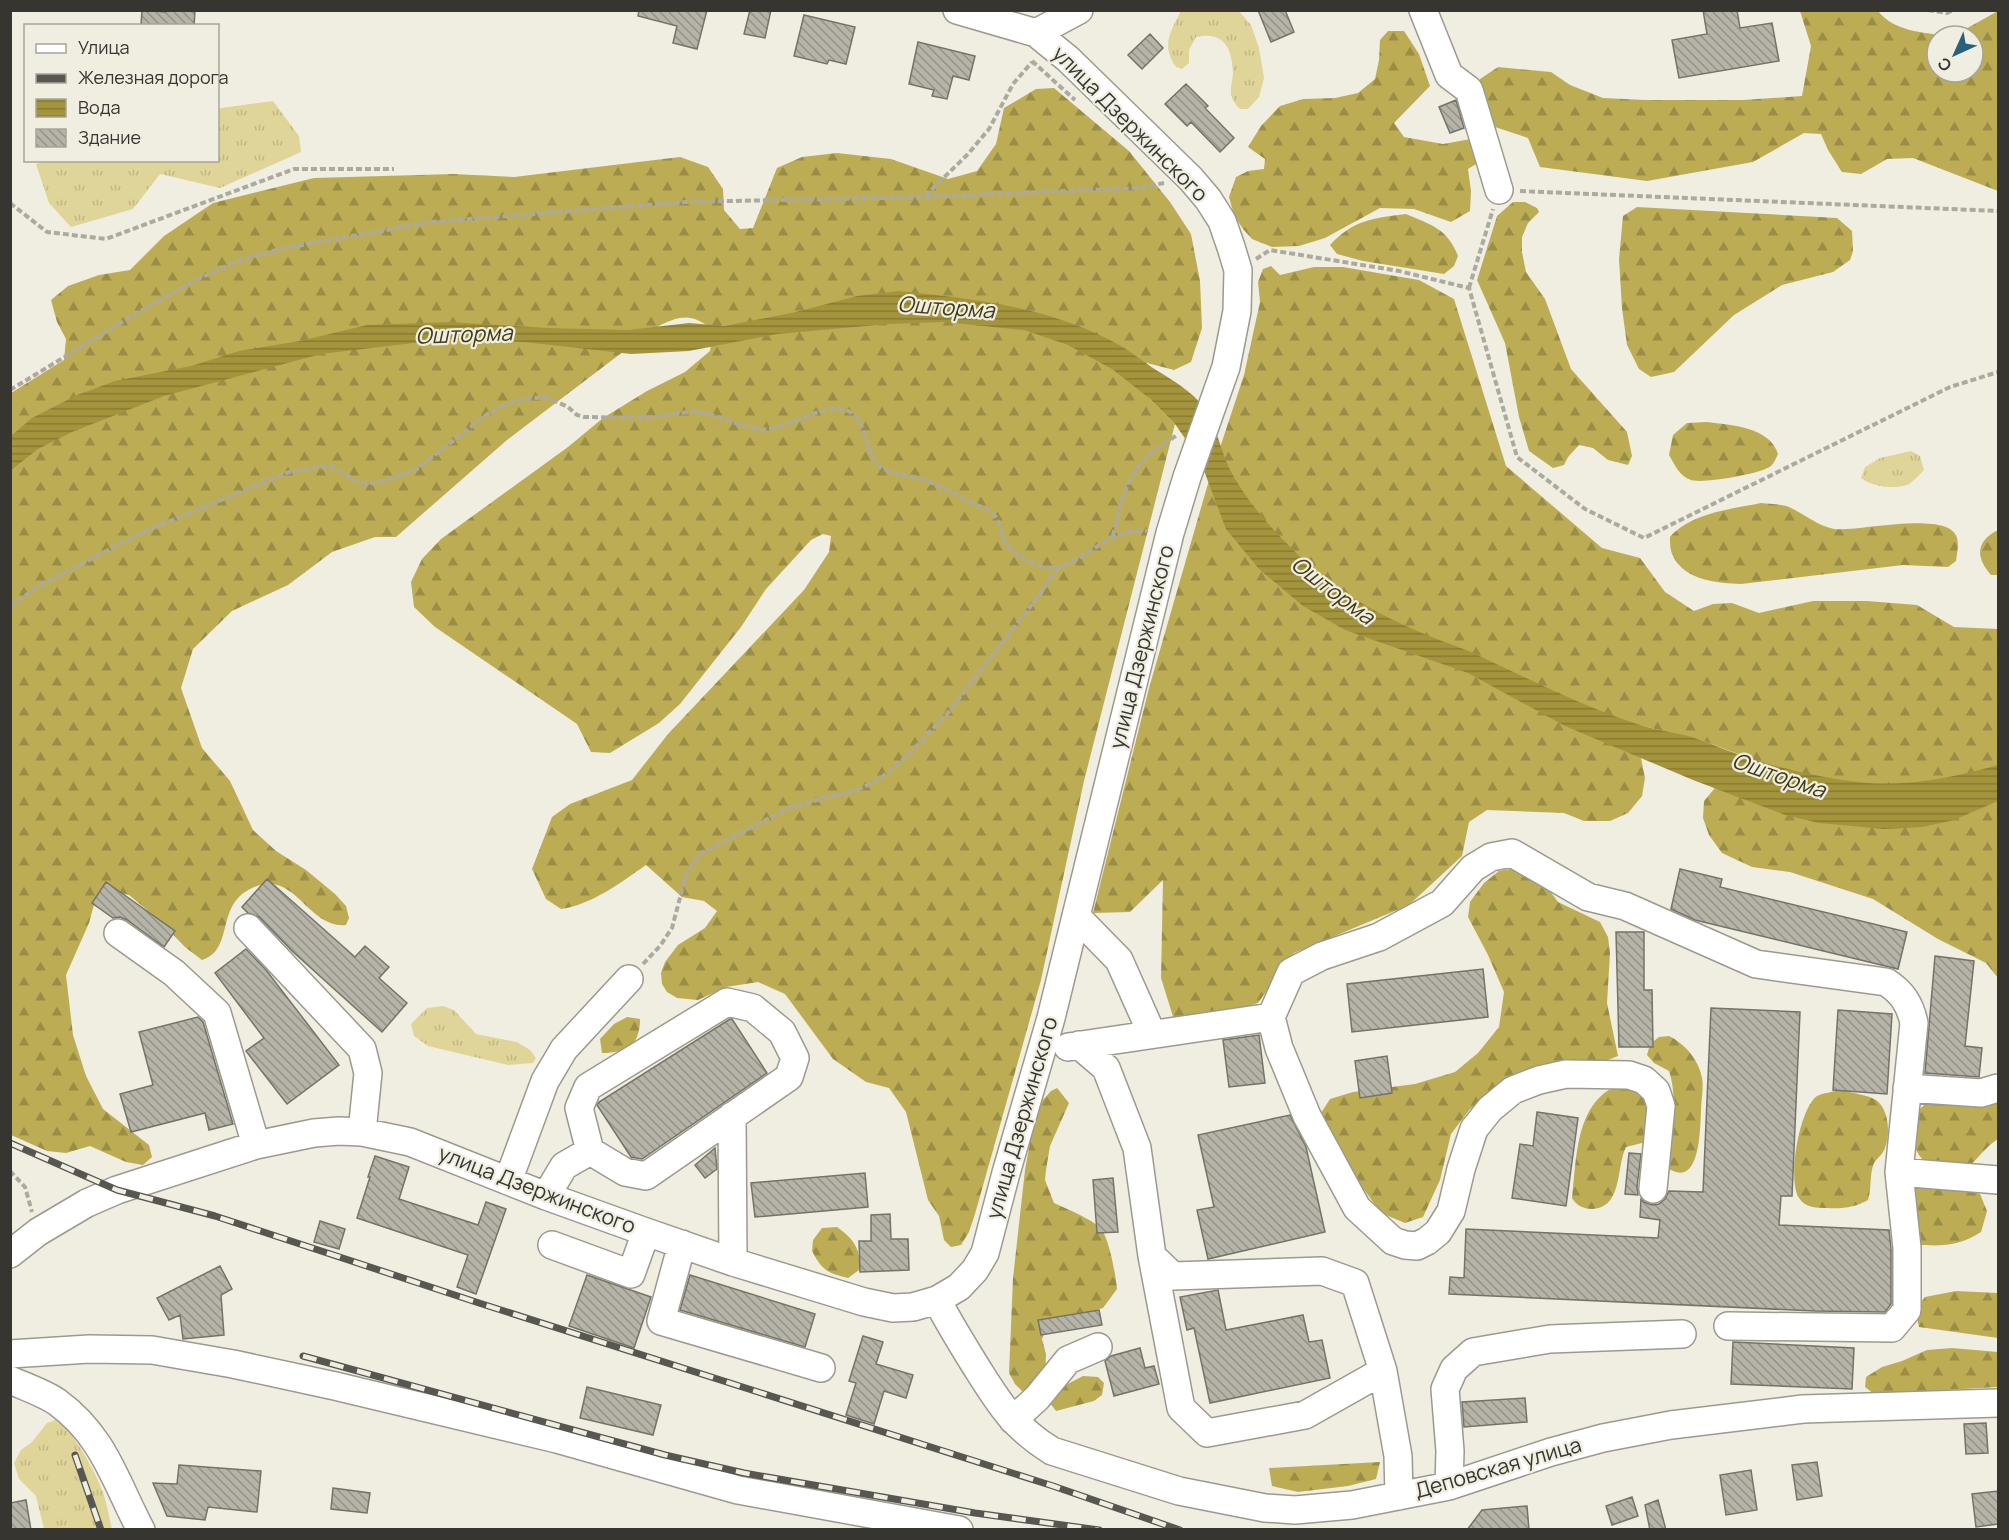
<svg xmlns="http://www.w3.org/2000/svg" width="2009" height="1540" font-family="Manrope,sans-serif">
	<defs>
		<pattern id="grass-tufts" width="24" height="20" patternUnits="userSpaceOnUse" patternTransform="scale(1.5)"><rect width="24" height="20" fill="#e0d599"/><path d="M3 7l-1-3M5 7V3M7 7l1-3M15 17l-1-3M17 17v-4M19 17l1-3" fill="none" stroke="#c1b784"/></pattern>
		<pattern id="forest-firs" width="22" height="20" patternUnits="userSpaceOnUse" patternTransform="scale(1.5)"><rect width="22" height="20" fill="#bcad55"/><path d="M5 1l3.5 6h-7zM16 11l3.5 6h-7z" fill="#9a8e47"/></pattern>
		<pattern id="water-rules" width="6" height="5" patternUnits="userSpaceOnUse" patternTransform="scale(1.5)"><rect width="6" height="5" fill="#a4953c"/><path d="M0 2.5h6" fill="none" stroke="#867a33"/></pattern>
		<pattern id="building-back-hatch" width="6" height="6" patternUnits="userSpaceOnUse" patternTransform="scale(1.5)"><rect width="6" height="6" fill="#b6b4a8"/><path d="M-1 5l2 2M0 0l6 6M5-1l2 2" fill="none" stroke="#959389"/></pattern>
	</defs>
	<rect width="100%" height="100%" fill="#f0eee1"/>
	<!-- grass -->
	<path fill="url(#grass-tufts)" d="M1181,11H1239L1251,25L1259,48L1264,78L1259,97L1248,109H1240C1237,106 1233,101 1232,97C1229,90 1233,80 1233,73C1232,48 1224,31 1196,37L1189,50V63L1182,69L1176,67C1161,46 1170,32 1181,11Z
		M273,101L299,136L301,152L220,188L160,174L133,209L71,227L49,203L36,164L44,161L218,160V110L221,108Z
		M1911,451L1920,456L1924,470C1920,474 1914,481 1909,484C1896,490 1873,487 1861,478L1865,467L1880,458Z
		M443,1006L454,1010L476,1034L517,1042L530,1050L536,1058L533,1063L508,1065L428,1046L414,1036L411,1024L427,1008Z
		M58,1419C77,1439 93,1467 103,1492C107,1504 109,1517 112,1529H44L36,1496L19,1479L14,1463L21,1450L32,1442L47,1423Z"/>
	<!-- forest -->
	<path fill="url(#forest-firs)" d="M1800,11H1878C1895,32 1922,32 1947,36H1937V72H1973V36H1953L1998,11V191L1913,158L1887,159L1861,174L1842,172L1828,150L1821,134L1804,133L1753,162L1647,181L1540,167L1528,138L1486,124L1481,106L1480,79L1498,67L1551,72L1570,85L1603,98L1645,100H1743L1802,96L1811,46Z
		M1388,31H1404L1419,54L1430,86L1394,123L1404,137L1443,144L1482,137L1489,156L1468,169L1471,191L1470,211L1451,222L1414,209L1380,208L1325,238L1299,246L1272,247L1252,239L1243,229L1234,215L1229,197L1236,177L1248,171L1264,169L1265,159L1248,147L1261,126L1280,106L1303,99L1335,98L1358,93L1375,79L1379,60L1380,40Z
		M1054,88L1129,151L1170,202L1191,234L1200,281L1202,328L1191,362L1174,370L1147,363L1136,367L1149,398L1175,424L1084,781L1041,980L975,1214L969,1232L961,1245L951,1247L944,1240L939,1216L928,1200L906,1112L889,1088L866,1082L833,1059L785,994L758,982L726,987L698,1000L677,998L667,992L662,984L661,973L665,962L678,945L705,928L717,911L704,901L682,897L646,865C620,883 593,904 561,909L546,899L532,869L552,817L570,804L632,780L668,734L804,590L829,552L831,536L823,534L811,540L766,589L741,627L680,704L659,723L610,753L591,752L577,724L435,627L414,607L411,582L422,559L441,539L568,447L603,418L647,391L685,372L710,351L713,330C690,311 678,316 653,329L507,440L396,537H375L332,552L288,585L232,611L193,649L181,688L202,748L230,781L253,830L276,851L306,870L335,894L346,906L349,918L346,925C312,929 298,881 266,884C257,885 252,888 245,892C217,911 233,950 202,960L185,947L159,920L129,895L107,890L95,901L89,923L66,975L73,1035L86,1076L103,1109L149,1145L152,1157L143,1165L126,1162L90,1146L66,1153L47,1151L11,1135V393L64,360L66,339L57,322L51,300L68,286L99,275L130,270L164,236L213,203L314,178L453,174L514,177L680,157L708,167L723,189L724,210L740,229L753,228L777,168L802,157L837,153L891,159L948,179L977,171L996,144L1004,108L1036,89Z
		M1513,202H1525L1537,208L1539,212L1528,223L1522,237V252L1526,272L1545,299L1571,369L1627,432L1632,456L1628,465L1608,460L1593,448L1579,445L1568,457L1564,465L1553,468L1529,451L1519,417L1505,343L1477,280L1497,216Z
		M1637,207L1837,218L1852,231L1853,251L1850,260L1833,272L1782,285L1734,315L1674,372L1651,377L1639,369L1627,345L1622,308L1619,259L1623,216Z
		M1406,214C1431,225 1447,228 1458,256L1454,266L1444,274L1363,261L1337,254L1330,245C1353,220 1373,218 1406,214Z
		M1271,266L1280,275L1314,267H1343L1419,280L1454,299L1506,466L1602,548L1640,558L1665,592L1694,611L1713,604L1732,603L1759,613L1813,601H1867L1917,605L1954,627L1998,629V978L1986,963L1938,939L1873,899L1790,872L1752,867L1722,853L1709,835L1703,818L1704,801L1715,788L1742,784L1746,757L1698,739L1638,725L1628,745L1641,758L1645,778L1642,796L1628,813L1610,821H1584L1564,813L1487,810L1469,822L1462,856L1409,905L1294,953L1258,1003L1218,1015L1175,1023L1161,978L1163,880L1130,912L1093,913L1149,688L1207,487L1244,375L1260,302L1258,282L1263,269Z
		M1707,422C1731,425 1770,427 1778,454C1776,458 1774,463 1771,466C1761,474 1702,484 1691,480C1679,476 1675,465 1669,455L1673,435L1687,423Z
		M1761,503C1770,504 1781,504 1789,507C1804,514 1818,526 1834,529C1857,532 1950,509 1957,538C1959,545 1957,554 1956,561L1948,567L1903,565L1741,584C1718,583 1685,581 1673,556C1670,550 1670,543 1670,537C1691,513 1731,509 1761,503Z
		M1998,530V575H1991C1975,557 1976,541 1998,530Z
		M1521,867L1544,883L1558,902L1600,922L1608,937L1610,953L1607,1003L1618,1056L1590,1067L1510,1084L1470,1109L1451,1134L1440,1180L1423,1217L1405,1223L1381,1213L1331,1144L1321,1113L1330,1099L1353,1092L1415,1084L1455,1072L1478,1053L1499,1027L1504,992L1488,955L1468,917L1470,902L1484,883L1499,871Z
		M627,1017L640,1019C640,1045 627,1053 602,1053L600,1039L614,1024Z
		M1669,1036C1685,1044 1699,1060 1702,1078C1704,1088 1701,1101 1701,1111C1700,1131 1700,1193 1665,1166C1670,1136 1679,1100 1669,1071L1654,1063L1647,1055L1650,1044L1659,1037Z
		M1623,1083L1636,1084L1654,1114L1650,1141L1626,1147C1616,1167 1623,1208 1592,1209C1583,1209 1576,1205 1572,1198C1576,1165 1575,1119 1602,1095C1607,1090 1616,1087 1623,1083Z
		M1057,1088L1069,1103L1050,1146L1046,1170L1045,1180L1054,1203C1065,1208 1094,1220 1101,1229C1109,1238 1116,1276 1117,1289L1103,1308L1049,1324L1042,1339L1046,1354L1045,1378L1024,1393L1015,1384L1009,1373L1013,1278L1025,1170L1035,1115L1041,1102L1051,1091Z
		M1839,1090C1849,1092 1868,1095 1876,1100C1890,1110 1891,1138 1883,1152C1881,1156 1876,1159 1874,1163C1869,1175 1872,1188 1868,1200C1856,1207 1843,1209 1828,1208C1817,1208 1805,1208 1799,1198C1787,1180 1799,1109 1817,1096C1823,1093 1833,1092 1839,1090Z
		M1998,1095V1139C1986,1146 1978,1159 1967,1168C1957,1167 1944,1168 1934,1166C1910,1159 1906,1122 1923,1106C1925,1104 1928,1103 1931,1101Z
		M1931,1179L1980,1194L1987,1211L1981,1232C1959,1246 1945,1246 1919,1245L1912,1233L1914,1180Z
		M837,1227C853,1238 862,1250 859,1270L848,1278C827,1273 822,1270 812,1251L813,1240L822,1228Z
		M1956,1291L1998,1293V1338L1919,1327L1915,1310L1925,1297Z
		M1952,1348L1998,1352V1387L1874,1394L1865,1387L1866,1377L1882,1367L1902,1361L1927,1350Z
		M1083,1376L1098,1377L1104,1383L1102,1395L1094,1401L1056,1411L1050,1403L1056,1390Z
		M1380,1462L1376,1479L1348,1486L1298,1492L1272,1486L1269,1468Z"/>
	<!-- water -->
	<path fill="url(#water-rules)" d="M899,291C975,299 1051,307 1119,345C1132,352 1144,362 1156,370C1174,381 1192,391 1205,409C1217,428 1220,448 1229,468C1248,505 1279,537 1309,565C1337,590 1372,611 1406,626C1427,636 1449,643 1471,652C1525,677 1577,704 1634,723C1656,731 1679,732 1701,740C1717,746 1733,753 1749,758C1787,770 1827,779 1867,783C1911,786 1956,777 1998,765V801L1954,820L1923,827L1884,829L1819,823L1785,815L1693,780L1565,726L1468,673L1345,630L1303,606L1259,569L1226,529L1200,460L1175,424L1149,398L1112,369L1068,345L1024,330L944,322L888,324L777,334L689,351L631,354L524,342L447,339L321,354L164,396L72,432L38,449L11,470V436L32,418L77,395L115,381L191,366L239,351L300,341L367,325L450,322L547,328L628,330L689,323L725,326L796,312L857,296Z"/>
	<!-- building -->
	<path fill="url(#building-back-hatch)" stroke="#747367" stroke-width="1.5" d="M142,10L165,12V10H195L194,26H141Z
		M639,10H707L697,49L673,43L677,26L638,16Z
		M750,10H771L765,38L744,34Z
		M1258,10H1285L1294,32L1271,42Z
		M1703,10H1737L1740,28L1772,23L1779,61L1679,78L1672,40L1707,34Z
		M804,15L855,27L846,64L829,60L827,64L794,56Z
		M1150,34L1163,48L1142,69L1128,55Z
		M918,42L975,56L969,80L953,76L947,99L932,96L934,90L909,84Z
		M1186,84L1208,106L1205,108L1234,138L1220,152L1191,122L1187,126L1165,104Z
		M1456,100L1464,128L1450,133L1439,107Z
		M1680,869L1722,879L1720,887L1907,932L1898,969L1695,920L1671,909Z
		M267,879L355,957L365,946L389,967L379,978L407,1003L382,1032L292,951L259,917L248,913L242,907Z
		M106,882L175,931L164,947L127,920L120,917L113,918L92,903Z
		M1616,932H1644V990H1652L1653,1047H1619Z
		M246,949L266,970L339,1065L287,1104L246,1051L264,1038L215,973Z
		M1935,956L1974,961L1965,1046L1982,1048L1979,1077L1925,1073Z
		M1483,969L1488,1017L1352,1032L1347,984Z
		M1711,1008L1800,1012L1792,1196H1781L1779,1225L1889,1230L1891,1249V1304L1885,1312L1815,1311L1449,1294L1450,1277L1464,1278L1466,1229L1658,1238L1660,1220L1640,1217L1641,1199L1644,1202L1652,1205L1659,1204L1665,1199L1669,1191L1703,1192Z
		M1838,1010L1892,1014L1887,1094L1833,1090Z
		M198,1017L203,1022L233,1124L209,1130L205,1113L131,1132L120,1094L153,1085L139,1032Z
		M730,1019H732L767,1073L642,1159L631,1157L597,1105L599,1102Z
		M1259,1035L1265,1083L1229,1087L1223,1040Z
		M1387,1056L1392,1093L1360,1098L1355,1061Z
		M1537,1112L1578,1118L1566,1206L1512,1198L1520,1144L1533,1146Z
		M1290,1115L1306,1147L1325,1232L1208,1259L1197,1210L1214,1207L1198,1135Z
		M715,1148L717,1169L705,1178L695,1165Z
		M1629,1153L1641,1154L1637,1187L1638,1195L1625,1194Z
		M375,1156L409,1167L399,1199L478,1225L486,1202L506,1209L476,1294L457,1287L468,1255L357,1218L370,1177H368Z
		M865,1173L868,1207L755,1217L751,1183Z
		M1113,1178L1118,1232L1097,1233L1093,1180Z
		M890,1214L891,1239H908L909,1270L860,1272L859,1241H871V1215Z
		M320,1221L345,1229L339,1249L314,1242Z
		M220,1266L232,1289L221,1295L224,1335L183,1339L180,1315L169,1320L157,1298Z
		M587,1275L651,1297L634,1348L569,1326Z
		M690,1275L815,1314L805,1347L680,1310Z
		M1218,1290L1226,1330L1303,1315L1309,1342L1322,1340L1330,1378L1210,1403L1194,1328L1187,1330L1180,1297Z
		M1099,1310L1102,1325L1041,1335L1038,1320Z
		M863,1336L883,1342L876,1364L913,1375L906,1398L884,1391L874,1424L846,1415L856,1383L849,1381Z
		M1733,1342L1854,1348L1852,1389L1731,1384Z
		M1140,1348L1145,1368L1154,1366L1159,1384L1114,1396L1105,1361L1111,1356Z
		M587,1387L661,1405L653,1435L580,1418Z
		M1525,1398L1527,1422L1464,1427L1462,1402Z
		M1986,1423L1988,1453L1966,1454L1964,1424Z
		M1817,1462L1822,1496L1797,1500L1792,1465Z
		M179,1465L261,1471L257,1512L208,1507L205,1520L167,1516L153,1483L177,1484Z
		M1751,1470L1757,1510L1726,1515L1720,1475Z
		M333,1488L370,1493L367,1513L331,1509Z
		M1998,1491V1524L1976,1527L1972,1494Z
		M1632,1497L1638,1516L1612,1525L1606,1506Z
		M26,1500L31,1530H10V1503Z
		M1658,1500L1666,1530H1650L1645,1505Z
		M1527,1506L1529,1530H1467L1482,1510Z"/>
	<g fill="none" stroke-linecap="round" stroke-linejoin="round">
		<!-- minor casing -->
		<g stroke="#9c9a8e" stroke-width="30">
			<path id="minor" d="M957,10L1036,33L1079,10
				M1423,10L1449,75L1469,90L1499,190
				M1076,916L1119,960L1152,1034
				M248,928L362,1049L368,1073L362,1132
				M118,933L174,973L217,1013L256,1145
				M1079,1045L1106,1068L1137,1148L1152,1256L1173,1276L1322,1271L1355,1283L1383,1371L1398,1456L1399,1496
				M1068,1047L1271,1017
				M1907,1088L1981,1093L1998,1088
				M732,1116L733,1262
				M1899,1172L1998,1180
				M508,1181L545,1081L564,1049L629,979
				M1653,1189L1661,1106L1656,1091L1644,1080L1629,1075L1566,1074L1539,1080L1513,1090L1490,1109L1474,1129L1461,1169L1451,1211L1438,1232L1427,1241L1417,1246L1405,1245L1393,1241L1357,1208L1307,1116L1279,1048L1271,1017L1291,972L1322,956L1379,937L1442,903L1473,868L1491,857L1512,853L1588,897L1625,906L1756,964L1886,982C1902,992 1910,1004 1914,1023L1899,1172L1907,1248V1310L1892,1328L1728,1326
				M546,1196L564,1166L590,1151L625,1172L646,1176L789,1077L795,1058L782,1032L753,1008L727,1002L588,1087L579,1108L590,1151
				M682,1244L661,1321L821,1368
				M552,1245L631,1274L646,1232
				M10,1254L38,1232L87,1203L117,1190L256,1145L314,1133L339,1131L362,1132L410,1142L546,1196L646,1232L733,1262L864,1302L893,1308L913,1307L937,1300L959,1287L975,1270L985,1253L1006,1173L1051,1018L1170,533L1187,477L1226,367L1237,311L1238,270L1231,247L1222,221L1208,199L1191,179L1068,59L1036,33
				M1152,1256L1181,1408L1207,1433L1305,1415L1383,1371
				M937,1300C949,1323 962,1344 975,1365C999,1403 1012,1426 1052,1451L1179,1491L1265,1508L1295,1510L1352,1505L1449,1486L1551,1452L1603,1438L1671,1425L1803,1409L1998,1403
				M10,1354L89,1349L152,1350L233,1364L335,1386L557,1439L738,1490L959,1530
				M10,1380C26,1387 44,1393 57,1402C104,1436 115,1481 141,1530
				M1013,1420L1037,1398L1068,1360L1098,1347
				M1449,1486L1450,1451L1445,1389L1454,1369L1473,1352L1550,1339L1682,1334"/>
		</g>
		<!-- path -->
		<path stroke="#acaaa0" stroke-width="4" stroke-dasharray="6 3" stroke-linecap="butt" d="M1928,10L1947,13L1953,10
			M1032,61L1075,100
			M1520,191L1998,211
			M925,196L968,154L989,129L1013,84L1032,62
			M10,203L47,232L106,239L294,169H394
			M1256,259L1270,250L1399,271L1469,288L1517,457L1585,509L1644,538L1950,387L1998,372
			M1469,288L1493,209
			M10,390L137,313L198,279L238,261L280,249L431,222L685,202L924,197L1138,188L1164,183
			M1113,536C1118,512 1123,489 1137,469C1146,454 1163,445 1177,435
			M10,606L41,585L141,533L289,472L330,466L358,482L364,483H376L397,477L417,469L486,415L507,404L525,399L546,397L568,407L577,415L584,417C607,417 630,419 653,417C666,416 680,412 693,412C719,412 741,431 768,429C792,427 825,402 846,410C867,418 864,449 878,464C890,476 909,474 924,480C942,486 953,493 969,502C977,506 986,507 993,514C1000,520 1000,534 1006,543C1013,554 1034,567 1048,568C1081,569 1108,525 1148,531
			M643,964L660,946L672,928L686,875L700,854L787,809L820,799L855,791L880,779L907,756L947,714L1036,599L1059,567
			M10,1171L25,1187L32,1212"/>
		<!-- minor -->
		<use href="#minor" stroke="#fff" stroke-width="27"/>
		<!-- rail casing -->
		<g stroke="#575650" stroke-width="7">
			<path id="rail" d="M10,1143L117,1190L215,1216L479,1303L1053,1486L1180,1530
				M303,1356L665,1455L744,1473L975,1513L1099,1530
				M75,1455L101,1530"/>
		</g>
		<!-- rail -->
		<use href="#rail" stroke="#f0eee1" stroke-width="4.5" stroke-dasharray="14" stroke-linecap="butt"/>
	</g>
	<g text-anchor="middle" stroke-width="4.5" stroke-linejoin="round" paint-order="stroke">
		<!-- street labels -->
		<g font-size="21" fill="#363530" stroke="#f0eee1">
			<text transform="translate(1130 124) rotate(45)" y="7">улица Дзержинского</text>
			<text transform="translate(1142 647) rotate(-76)" y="7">улица Дзержинского</text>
			<text transform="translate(1022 1118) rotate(-74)" y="7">улица Дзержинского</text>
			<text transform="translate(537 1190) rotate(21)" y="7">улица Дзержинского</text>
			<text transform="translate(1498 1468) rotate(-16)" y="7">Деповская улица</text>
		</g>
		<!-- water labels -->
		<g font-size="22" font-style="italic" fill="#423b15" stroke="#f0eee1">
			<text transform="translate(946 307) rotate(4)" y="8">Ошторма</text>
			<text transform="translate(464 334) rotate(-2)" y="8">Ошторма</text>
			<text transform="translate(1333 590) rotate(37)" y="8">Ошторма</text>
			<text transform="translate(1779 775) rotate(19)" y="8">Ошторма</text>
		</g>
	</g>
	<!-- border -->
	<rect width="2009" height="1540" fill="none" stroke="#363530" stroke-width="24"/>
	<!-- legend -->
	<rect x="24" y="24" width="195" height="138" fill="#f0eee1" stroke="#a6a49a" stroke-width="1.5"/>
	<rect x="36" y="44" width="30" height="9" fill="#ffffff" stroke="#a6a49a" stroke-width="1.5"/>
	<text x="78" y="54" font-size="18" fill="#363530">Улица</text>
	<rect x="36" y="74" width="30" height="9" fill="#575650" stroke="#a6a49a" stroke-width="1.5"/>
	<text x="78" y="84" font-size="18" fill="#363530">Железная дорога</text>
	<rect x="36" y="99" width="30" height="18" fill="url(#water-rules)" stroke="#a6a49a" stroke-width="1.5"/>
	<text x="78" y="114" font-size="18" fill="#363530">Вода</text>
	<rect x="36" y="129" width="30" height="18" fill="url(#building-back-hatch)" stroke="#a6a49a" stroke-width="1.5"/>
	<text x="78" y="144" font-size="18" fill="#363530">Здание</text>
	<!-- north arrow -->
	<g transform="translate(1955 54) rotate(225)"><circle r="28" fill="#f0eee1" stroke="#a6a49a" stroke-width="1.5"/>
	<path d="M0-4.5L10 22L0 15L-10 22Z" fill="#29607a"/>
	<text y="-9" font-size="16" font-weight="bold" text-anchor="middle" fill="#363530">С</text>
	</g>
</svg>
